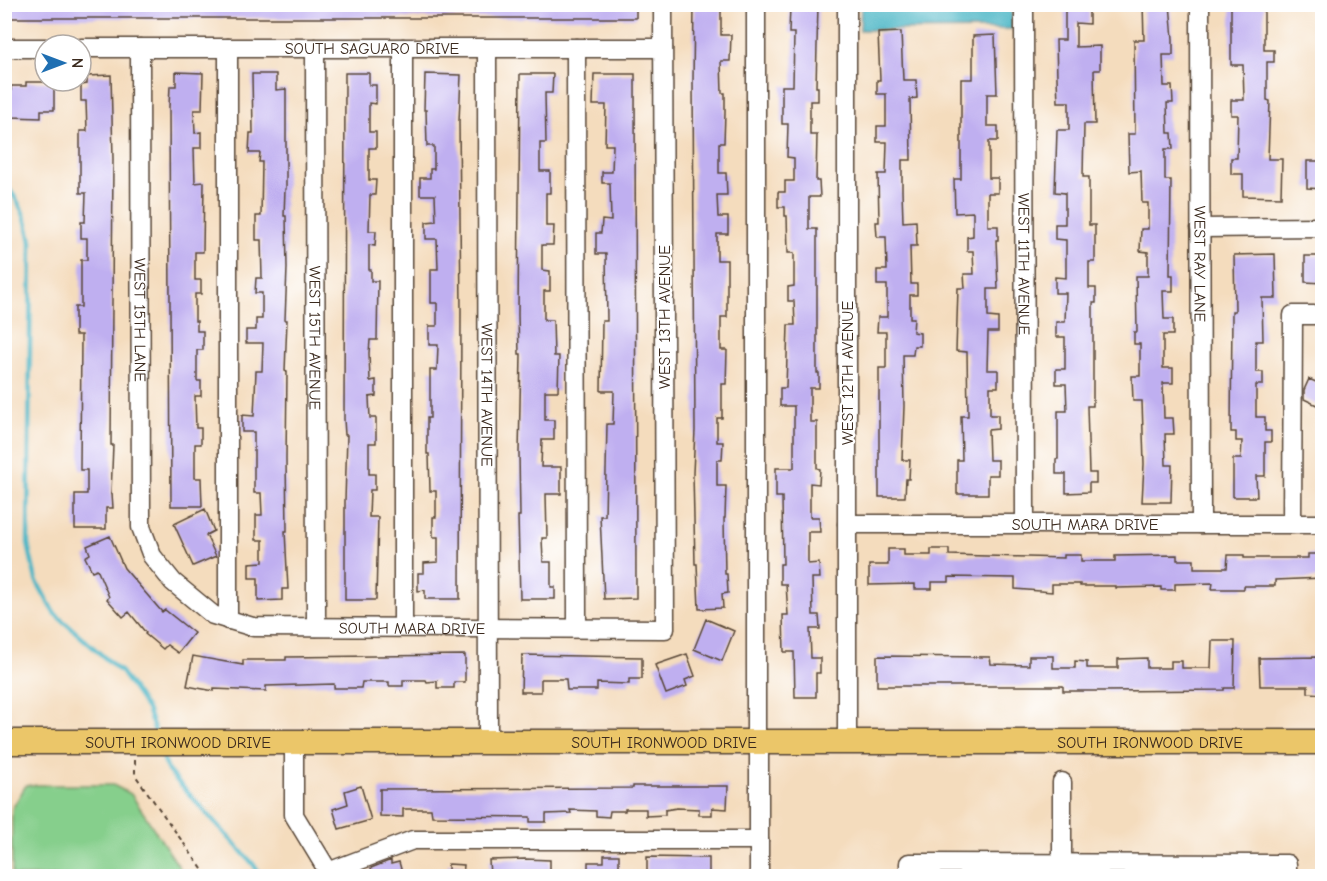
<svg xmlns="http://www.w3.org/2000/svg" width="1327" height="881" font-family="'Comic Neue',sans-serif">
	<rect width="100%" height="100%" fill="#fff"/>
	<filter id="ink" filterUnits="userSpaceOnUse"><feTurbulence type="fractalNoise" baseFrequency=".0167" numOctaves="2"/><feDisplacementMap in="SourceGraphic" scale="12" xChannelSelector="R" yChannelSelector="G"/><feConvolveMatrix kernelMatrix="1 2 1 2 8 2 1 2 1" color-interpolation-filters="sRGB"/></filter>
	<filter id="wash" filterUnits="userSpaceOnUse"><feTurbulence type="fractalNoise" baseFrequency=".008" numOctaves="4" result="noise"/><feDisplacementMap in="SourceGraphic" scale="24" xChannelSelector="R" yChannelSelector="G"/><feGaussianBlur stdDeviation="1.35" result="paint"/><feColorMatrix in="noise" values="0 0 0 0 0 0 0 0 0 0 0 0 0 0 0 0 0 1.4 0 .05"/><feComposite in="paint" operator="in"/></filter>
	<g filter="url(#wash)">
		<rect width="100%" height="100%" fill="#f4dcbd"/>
		<!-- green -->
		<path fill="#86cf8c" stroke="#607c55" stroke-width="1.5" d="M26,785H113L131,794L185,876H12V809Z"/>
		<!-- water -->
		<path fill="#48b5c5" stroke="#427072" stroke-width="1.5" d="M861,5H1012V29L860,30Z"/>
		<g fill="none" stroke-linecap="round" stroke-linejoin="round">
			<!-- stream -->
			<path stroke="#48b5c5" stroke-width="4.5" d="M4,183C20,201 27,219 31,242L28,544L36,580L54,613L121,672L147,709L156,734
				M161,751L168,771L253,864L261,876"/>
		</g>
		<g id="blocks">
			<!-- building -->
			<path fill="#bfaff0" d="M11,4H636V18H11Z
				M694,4H721V35H731L730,61H721L722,93H725V113L724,143H719V173H726L727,195H717L718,217H728V234H717V260H727V317H721V350H727L726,384H722V418H717V442H723L722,460H717V486H726L725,518H724L725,574H727L728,593L722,594L723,608L699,609L697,564H695L693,473L695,430L693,81Z
				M796,4H818L816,87H818V101H810V135H817L816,181H819L820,197H809V229H817V373H819V388H810V422H817V468L820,469L819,484L810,483V517H819L820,532H808V564L819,563L820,578H812L813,615H819L820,629H810L811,658H820V673H816V697H795L794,652H784L783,615H788L786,584H780V564H783L782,497H776V468H794V406H780V388H786L788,325H795L794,301H788V287L794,286V253H788L787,216H785V207H778V192H785V181H794V158L787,157L788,124H782V86H793L794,33H789L790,6H796Z
				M1065,4H1089V24L1076,23V47L1100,46V70H1094L1095,124H1084L1083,177H1089V225H1095V262H1089V288H1096V303H1093V406H1087L1089,473H1096V483H1089V492L1066,493V474H1056V459H1058V411H1067L1066,384H1056V369H1065V337H1056V322H1065L1066,293H1055V277L1066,278V240L1055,239V224H1065V193L1055,192L1057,130H1069V102H1058L1057,78L1056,40H1065Z
				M1143,4H1170L1173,39V55H1163L1164,86H1172L1173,103H1167L1168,133H1172L1173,149H1165V180H1171L1170,275H1173V291H1163L1164,319H1173V335H1163V368H1173V383H1163L1164,418H1173L1174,434H1165L1166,465H1172L1171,502H1142L1144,464L1142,401H1133L1132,376H1140V344H1134V332H1137L1136,276H1148V252L1140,251L1141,229H1148V203H1142L1141,171L1129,172L1128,134H1135L1134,40H1144Z
				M1231,4H1264V50H1274V62H1267V100L1270,101L1268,159H1282L1281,197L1243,196V174H1231V158H1237L1238,115H1231V100H1244L1243,65H1231Z
				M901,32L903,80H916L917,98L910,99L911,160H902V191L903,222L916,221L917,246H910L911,284H917V295H910V318H914L913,332L920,333V346H914L913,355H903L904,406L902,460H910L909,479H906L905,497H879V368H886V332H877L878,317H887V285H877V270H887L886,237H877L876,222H879L878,174H886L887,142H877V126H886V94H877V80H880L878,33Z
				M995,35L997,94H987V126H998V141H989V178H998V193H988V226H998V240H996L998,289H988V317L998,318V332H988L987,370H998V387H990V415H998V429L988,430L989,460H998V475H988V494H957V460H962L961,416H968L967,352L956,351L958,288H965L964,274H974L973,251H967V237L973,236V212L955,213L954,179H961V79H973V36Z
				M176,72L203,73L202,110H194L195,133L201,132V148H194L195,183L204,182L203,252H195V280H201V294H195V321H197V331H203V350H197V381H201V396H195L196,428H201V444H195V478H201L202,506H171L169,107L170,86H176Z
				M345,73H369V85H376V104L369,103V132H376V148H369V180H376L375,195H370L369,231H376L375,246L369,245V270H371V281H378L377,340H370L369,353L370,381L376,380V396L369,397L370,418H376V443H369V474H375V490H370L369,517H378L376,600H345V501L347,435H345L344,419Z
				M252,74H276V90L286,89V189H285L284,216H286L287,268L285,320H287L285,371L287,372L286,459L287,531H285L288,589H282V600L258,601V578H249V563L263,562V540H256V515H262L261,493H254V432H242V415L254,416L256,371H262L263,343H246V330H256V319H262V293H255L256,278H262L261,240H256V216H261L262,162H259L260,153H249L250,133H253Z
				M425,74L461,75L459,122L461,310L460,599H425V590L418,591V573H424V563L438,562V537H433V517H436V491H430L429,454H427V418H430V370H437L438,345H429V326H437V303H431V269H438L437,239H426V222L436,221L435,195H420V178H430V169H434V146H427L426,110H424Z
				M520,74H553L552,93H545L546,143H540V171H550V193H546V226H554L553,245H542V270L550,271V291H544V320H553L554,356H559L558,391H545V420H554V440H542L541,467H561V494H546L547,538H542L543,562H551V587H555V599H520L518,516H520L519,453L521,354H519L518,315Z
				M594,74H635L636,598L604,599L600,516H605L607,424H613L614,391H601L602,321H607L606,254H596V233H601L602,220L611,221L610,183H602V172H612L613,145H605L606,105H593Z
				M111,75L113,159L111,445H113L111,494H112L113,508H106V529H75V494H87V470H80L81,335H75V307H81V260H87V238H81V222H85L86,193H80V131H87L86,101H81V85L87,84V76Z
				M26,82H54V110H41V118L11,117V86H26Z
				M1307,161H1323V189L1307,188Z
				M1275,254L1276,298H1262L1263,341H1256V372H1263V385H1256V417H1265V431H1271V442H1265V476H1256L1257,497H1233V459H1241L1242,441H1236V432H1231L1232,311H1235L1234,255Z
				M1305,256H1323V283L1305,282Z
				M1309,379L1323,385V408L1304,399V390Z
				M205,509L214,531L206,535L216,556L193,566L174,524Z
				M110,536L124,568L162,612L165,610L194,633L178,653L167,645L163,649L145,634L146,633L129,612L123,617L107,599L109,597L97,569L92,571L85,557L90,554L87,546Z
				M888,549H904V555H931V549H949V555L1064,558V555H1081V561H1115V556L1177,555V560H1194V568H1227L1228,555H1244V558H1308V554H1323V578L1275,580V586H1244V589H1212L1213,583L1175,584V590H1161V587L1116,588V586H1080V584H1052V592L1015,589V578L949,577V582H932V589H915V584L869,585V565H888Z
				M706,619L734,631L722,661L694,649Z
				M1212,641H1235L1234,688H1224V690L1103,691H1063V686H877V656L990,657L991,664L1029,665V656H1053V668H1075V661L1087,662V668H1118V659L1147,658V668H1171V661H1182V668H1211Z
				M687,654L695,676L685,680L687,686L666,694L655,665Z
				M465,655V682H454V688H437V681L427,682L426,680H403V686H389V682H362L361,688H334V684L266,686V691L214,689V691L187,686L193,656L243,665V660H286V657Z
				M522,655L642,657V679H629V684L597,683V690H567L566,679H541V692H521Z
				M1318,657V672H1323V694L1308,693V686H1260L1259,658Z
				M361,786L371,820L339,829L333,809L348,804L345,791Z
				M633,786H728L727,809L712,808V815H699V809L677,808L665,810V815L646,816V809H625V811H610L609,817L596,816V811L570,810L571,813L546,814V822H530V817L432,816L431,809H403V817L380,816V789L633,788Z
				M604,855H619V876H588V862H604Z
				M647,857L709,858V876H647Z
				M525,859L550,860V876H490L489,860Z
				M391,860V864L399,862L403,876H373L371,868Z
				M448,864L464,865L463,876H448Z"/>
		</g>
	</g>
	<g filter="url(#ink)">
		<use href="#blocks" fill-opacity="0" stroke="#574536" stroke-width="1.5"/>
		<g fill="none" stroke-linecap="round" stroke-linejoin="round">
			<!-- minor casing -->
			<g stroke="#574536" stroke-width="21">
				<g id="minor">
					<path d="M756,4V742"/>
					<path d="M847,4V741"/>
					<path id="s1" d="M1024,4L1025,523"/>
					<path id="s2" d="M1200,4L1201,524"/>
					<path d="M4,48H45"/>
					<path id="s3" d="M81,48H663"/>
					<path id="s4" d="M140,48L141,527L152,556L173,582L213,615L253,627L665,629L663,4"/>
					<path d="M228,48V620"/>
					<path id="s5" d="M315,48L316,627"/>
					<path d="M403,48V627"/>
					<path d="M576,48L577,628"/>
					<path id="s6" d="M487,49L488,742"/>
					<path d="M1200,228L1322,227"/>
					<path id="s7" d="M847,524H1322"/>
					<path d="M1292,524L1293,315H1322"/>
					<path d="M294,741V815L331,876"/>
					<path d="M759,742V876"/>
					<path d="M1062,782V864"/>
					<path d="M328,872L413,840H759"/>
					<path d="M909,876V863L1287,864V876"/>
				</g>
			</g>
			<!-- major casing -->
			<g stroke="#574536" stroke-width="27">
				<g id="major">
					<path id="s8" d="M4,742H1322"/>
				</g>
			</g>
			<!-- path -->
			<path stroke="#574536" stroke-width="2" stroke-dasharray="4.5 4.5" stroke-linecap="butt" d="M135,760V775L207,876"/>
			<!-- minor -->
			<use href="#minor" stroke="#fff" stroke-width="18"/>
			<!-- major -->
			<use href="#major" stroke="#ebc669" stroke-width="24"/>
		</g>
	</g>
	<g text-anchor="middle" stroke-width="4.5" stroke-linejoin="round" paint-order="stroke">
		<!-- street labels -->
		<g font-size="16" fill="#3b2a1e" stroke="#fff">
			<text dy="6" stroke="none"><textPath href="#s3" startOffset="291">SOUTH SAGUARO DRIVE</textPath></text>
			<text dy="6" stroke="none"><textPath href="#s1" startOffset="260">WEST 11TH AVENUE</textPath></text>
			<text dy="6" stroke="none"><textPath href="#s2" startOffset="260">WEST RAY LANE</textPath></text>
			<text transform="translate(664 317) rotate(-90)" y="6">WEST 13TH AVENUE</text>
			<text dy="6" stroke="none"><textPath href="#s4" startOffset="272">WEST 15TH LANE</textPath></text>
			<text dy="6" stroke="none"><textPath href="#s5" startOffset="290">WEST 15TH AVENUE</textPath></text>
			<text transform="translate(847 373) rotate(-90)" y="6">WEST 12TH AVENUE</text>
			<text dy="6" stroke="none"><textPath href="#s6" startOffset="346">WEST 14TH AVENUE</textPath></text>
			<text dy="6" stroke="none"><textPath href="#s7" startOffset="238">SOUTH MARA DRIVE</textPath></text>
			<text dy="6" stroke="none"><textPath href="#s4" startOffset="796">SOUTH MARA DRIVE</textPath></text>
			<text dy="6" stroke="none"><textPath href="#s8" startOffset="1146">SOUTH IRONWOOD DRIVE</textPath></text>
			<text dy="6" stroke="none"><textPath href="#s8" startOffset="174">SOUTH IRONWOOD DRIVE</textPath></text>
			<text dy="6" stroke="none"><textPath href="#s8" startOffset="660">SOUTH IRONWOOD DRIVE</textPath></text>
		</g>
	</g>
	<!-- margin -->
	<rect width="1327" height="881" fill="none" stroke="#fff" stroke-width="24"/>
	<!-- north arrow -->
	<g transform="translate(63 63) rotate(90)"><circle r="28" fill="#ffffff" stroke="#b1aaa5" stroke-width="1.5"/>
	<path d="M0-4.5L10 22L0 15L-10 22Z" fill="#1f6fb2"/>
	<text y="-9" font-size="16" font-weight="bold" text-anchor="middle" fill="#3b2a1e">N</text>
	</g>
</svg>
